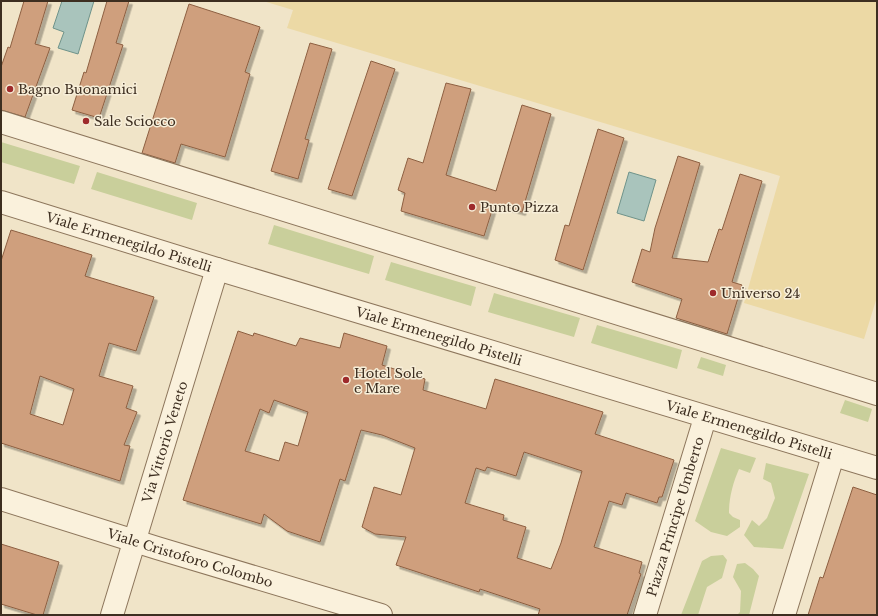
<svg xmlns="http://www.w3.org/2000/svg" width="878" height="616" font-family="'Libre Baskerville',serif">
	<defs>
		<filter id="shadow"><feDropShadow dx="3.5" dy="3.5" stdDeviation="0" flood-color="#0004"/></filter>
	</defs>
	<rect width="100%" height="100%" fill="#f0e4c8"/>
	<!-- green -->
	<path fill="#c9cf9b" d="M1,142L80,166L74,184L1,162Z
		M97,172L197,203L192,220L91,189Z
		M274,225L374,256L369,274L268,244Z
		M391,262L476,287L471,306L385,280Z
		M494,293L580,318L574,337L488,312Z
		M597,325L682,350L677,369L591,343Z
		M701,357L726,365L723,376L697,368Z
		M845,400L872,409L868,422L840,413Z
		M721,448L756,458L750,473L739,469C733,483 729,497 729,513L733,517L740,520V527L727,536L711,532L695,521Z
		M766,463L809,474L783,549L754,547L744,535L752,520L759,526L767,518L775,498L771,483L763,479Z
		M723,555L727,560L722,578L707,587L698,615H681L702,561L711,556Z
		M745,563L753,569L759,576L749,615H737L740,612L741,591L733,577L737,564Z"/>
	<!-- sand -->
	<path fill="#ecd9a5" d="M263,1H877V297L864,339L744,303L780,176L287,28L293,10Z"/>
	<!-- water -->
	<path fill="#a9c4bc" stroke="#6f938a" d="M62,1H94L78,54L58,48L64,32L53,28Z
		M629,172L656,180L644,221L617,213Z"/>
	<!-- building -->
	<path fill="#cf9f7d" stroke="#8d5f41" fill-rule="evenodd" filter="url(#shadow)" d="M24,1H48L35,44L50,48L25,117L1,110V67L8,47L10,48Z
		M107,1H129L116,43L123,45L99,118L72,110L84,72L86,73Z
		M189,4L260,27L245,72L250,74L225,157L181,144L175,163L142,153Z
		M310,43L332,49L305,139L309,140L298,179L271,171Z
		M371,61L395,69L352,196L328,189Z
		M446,83L471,89L446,175L496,191L522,105L551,114L522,212L494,204L484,236L401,211L405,193L398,190L408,158L423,163Z
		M598,129L624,138L583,270L555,260L565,225L569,226Z
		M678,156L700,163L672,258L708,262L719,229L722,230L740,174L762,181L732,282L742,285L727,334L676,318L682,299L632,282L642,249L650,252L655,228Z
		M11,230L92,255L85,276L154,297L136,351L109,343L99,376L133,386L126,408L137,412L124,445L130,446L120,481L1,443V261ZM40,376L74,389L63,425L30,414Z
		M238,331L253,336L254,333L296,346L300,338L340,348L344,333L387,346L382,365L425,379L423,390L486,409L495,379L603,412L595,434L674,460L662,497H659L657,503L626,493L622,505L609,501L594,547L642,562L639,573L641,574L627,615H538L540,609L480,589L479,592L396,565L406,537L375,534L362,527L374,487L401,495L415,448L382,435L361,430L345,481L340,479L320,542L287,531L264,514L261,524L183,500L209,419ZM274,400L308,412L298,446L285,442L279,461L245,451L260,409L269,413ZM524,452L582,471L561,543L551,569L517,558L526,527L503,520L504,515L465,503L476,468L485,471L487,467L516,476Z
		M853,487L877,495V615H808L820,577L823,578Z
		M1,544L59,562L43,615H37L1,604Z"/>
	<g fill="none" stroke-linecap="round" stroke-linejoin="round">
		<!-- minor casing -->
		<g stroke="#8d765c" stroke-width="24">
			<g id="minor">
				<path d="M1,122L877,394"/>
				<path id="s1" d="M1,202L217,269L877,468"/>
				<path id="s2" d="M1,499L157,548L381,615"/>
				<path id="s3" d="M112,615L217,269"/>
				<path id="s4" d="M645,615L705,418"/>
				<path d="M784,615L833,456"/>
			</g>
		</g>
		<!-- minor -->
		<use href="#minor" stroke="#faf1dc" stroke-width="22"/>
	</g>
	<!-- markers -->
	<g fill="#9e2a2b" stroke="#f7eed8" stroke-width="1.5">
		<circle cx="10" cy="89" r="4"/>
		<circle cx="86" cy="121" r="4"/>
		<circle cx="472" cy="207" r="4"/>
		<circle cx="713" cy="293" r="4"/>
		<circle cx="346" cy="380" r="4"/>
	</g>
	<g text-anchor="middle" stroke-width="3" stroke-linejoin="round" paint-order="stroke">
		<!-- poi labels -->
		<g font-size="13" fill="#3d2e20" stroke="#f7eed8" text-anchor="start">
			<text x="18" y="94">Bagno Buonamici</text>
			<text x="94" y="126">Sale Sciocco</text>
			<text x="480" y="212">Punto Pizza</text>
			<text x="721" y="298">Universo 24</text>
			<text x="354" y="378">Hotel Sole<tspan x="354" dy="15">e Mare</tspan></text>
		</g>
		<!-- street labels -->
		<g font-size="13" fill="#3d2e20" stroke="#f7eed8">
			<text dy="5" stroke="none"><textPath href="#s1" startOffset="134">Viale Ermenegildo Pistelli</textPath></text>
			<text dy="5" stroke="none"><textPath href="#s1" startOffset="458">Viale Ermenegildo Pistelli</textPath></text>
			<text dy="5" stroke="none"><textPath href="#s1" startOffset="782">Viale Ermenegildo Pistelli</textPath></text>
			<text dy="5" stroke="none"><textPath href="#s3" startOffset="181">Via Vittorio Veneto</textPath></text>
			<text dy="5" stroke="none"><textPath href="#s4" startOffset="103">Piazza Principe Umberto</textPath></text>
			<text dy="5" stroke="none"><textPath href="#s2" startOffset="198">Viale Cristoforo Colombo</textPath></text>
		</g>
	</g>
	<!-- border -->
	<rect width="878" height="616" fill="none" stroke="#3d2e20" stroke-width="4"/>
</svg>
